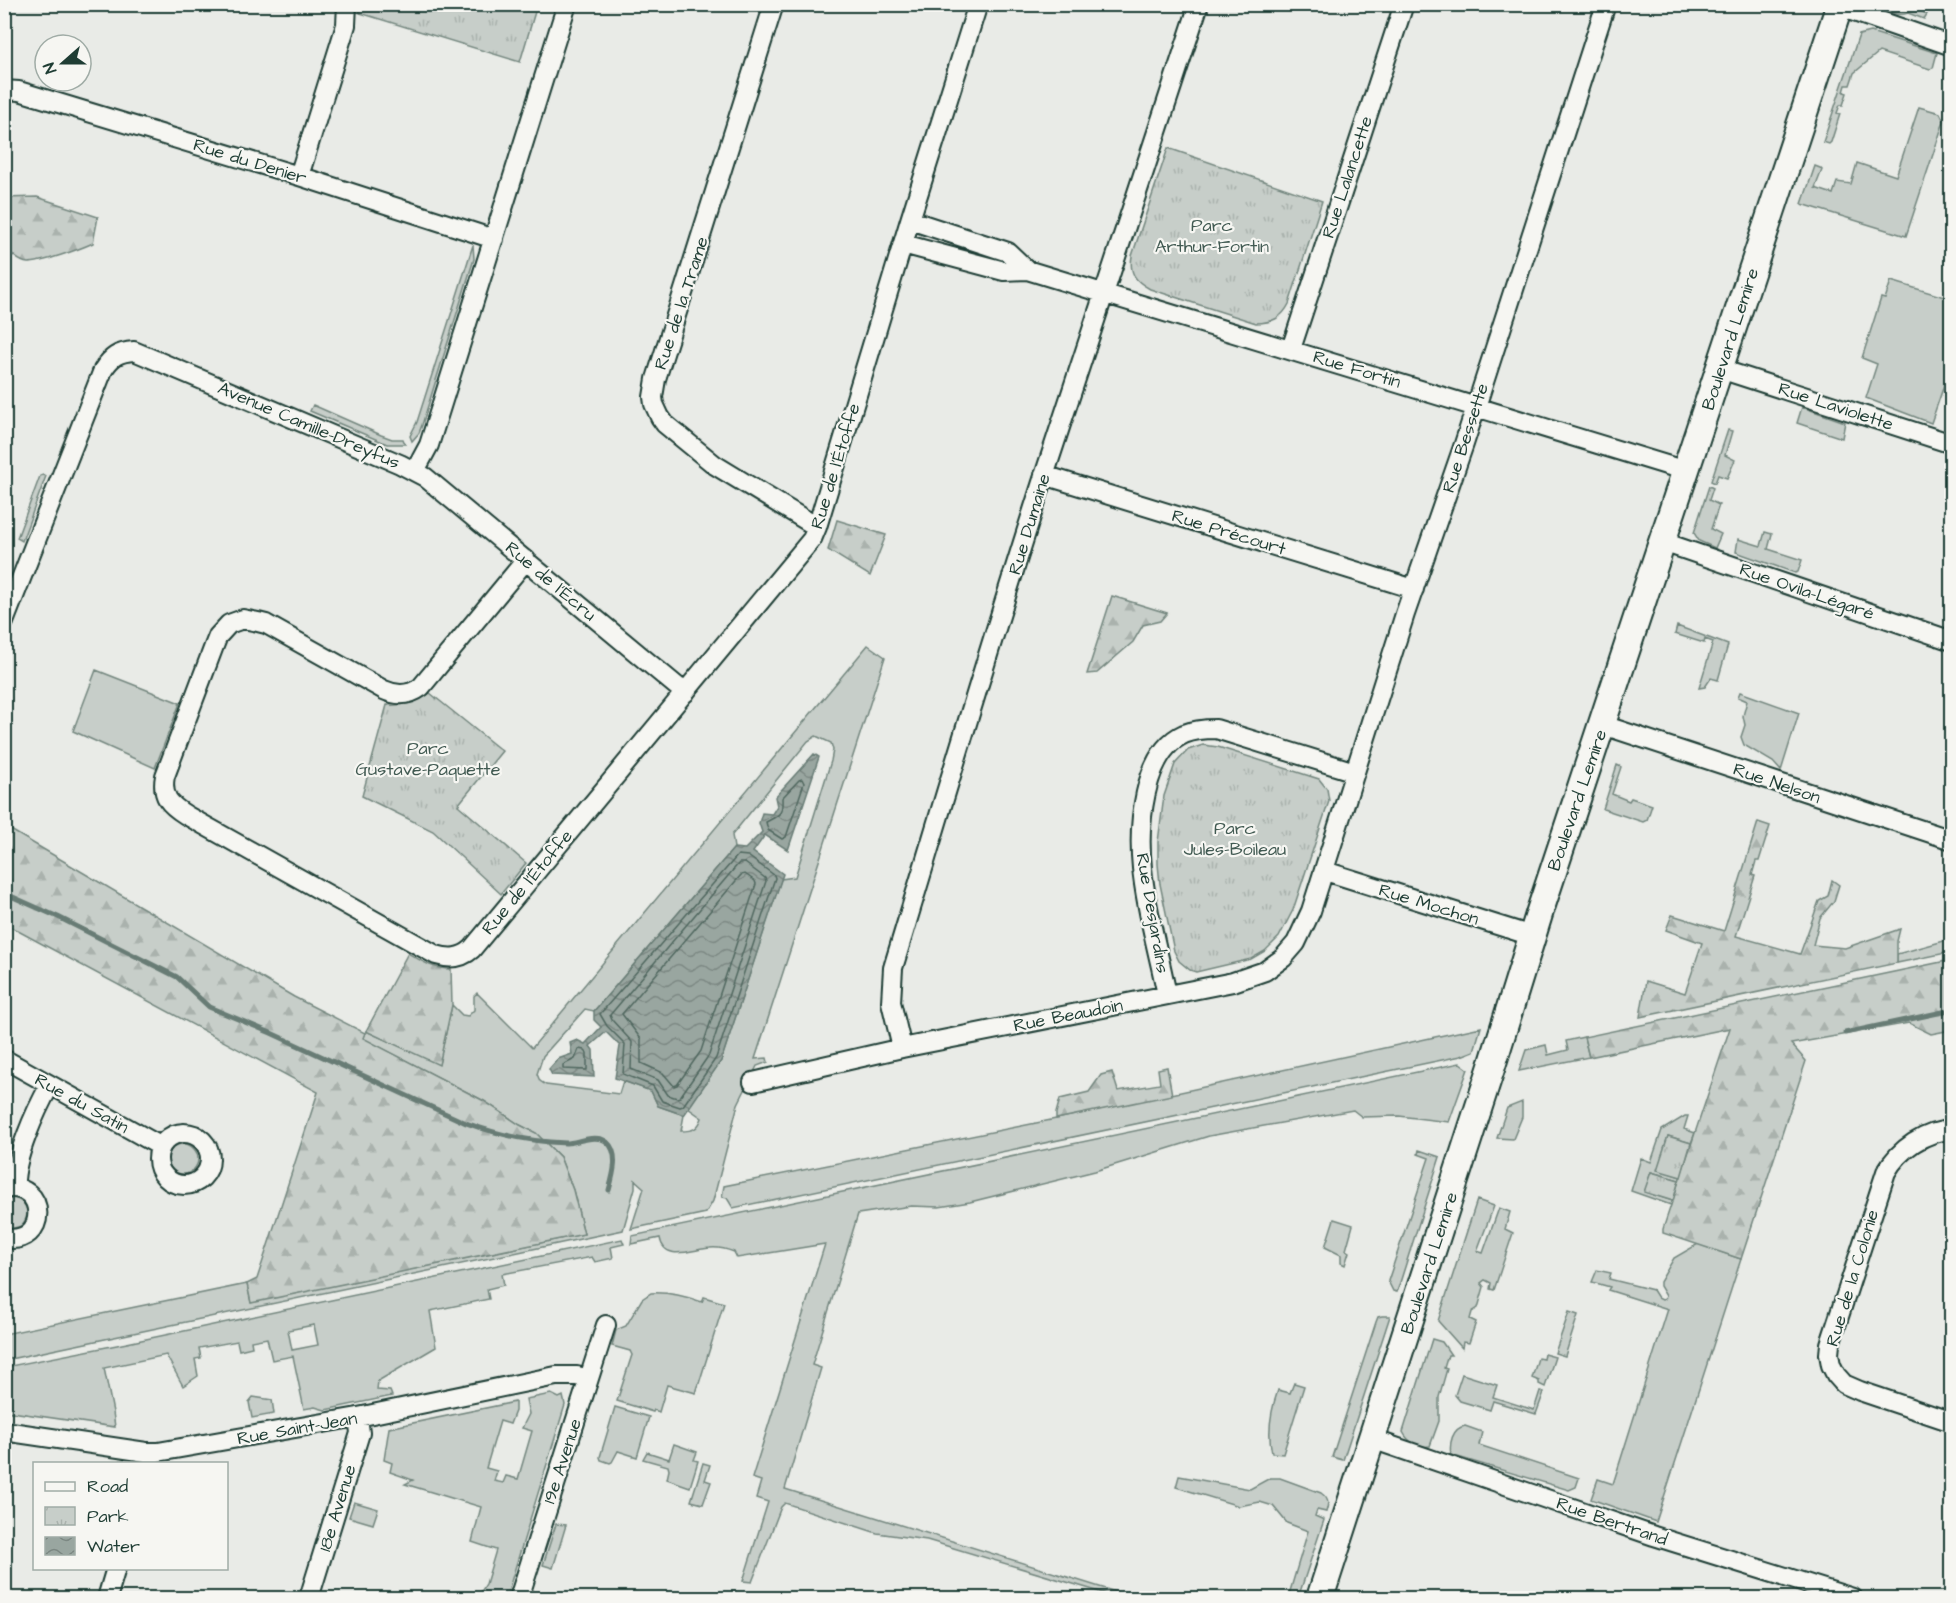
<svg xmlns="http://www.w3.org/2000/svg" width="1956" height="1603" font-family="'Architects Daughter',sans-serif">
	<defs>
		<pattern id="forest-firs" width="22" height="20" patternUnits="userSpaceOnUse" patternTransform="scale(1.5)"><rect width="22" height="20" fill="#c7cec9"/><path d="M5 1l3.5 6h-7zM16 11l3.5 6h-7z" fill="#aab2ad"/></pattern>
		<pattern id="park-tufts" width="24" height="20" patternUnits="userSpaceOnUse" patternTransform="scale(1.5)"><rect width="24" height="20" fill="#c7cec9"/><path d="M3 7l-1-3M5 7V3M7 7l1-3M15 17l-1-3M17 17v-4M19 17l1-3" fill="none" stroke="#aab2ad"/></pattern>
		<pattern id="water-waves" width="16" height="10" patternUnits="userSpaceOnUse" patternTransform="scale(1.5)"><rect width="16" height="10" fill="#99a6a0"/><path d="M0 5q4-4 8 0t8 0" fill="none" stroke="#7c8883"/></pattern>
	</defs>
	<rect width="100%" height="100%" fill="#e9ebe7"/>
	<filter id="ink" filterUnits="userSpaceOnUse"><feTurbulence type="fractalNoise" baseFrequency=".0167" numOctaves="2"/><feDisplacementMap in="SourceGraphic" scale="12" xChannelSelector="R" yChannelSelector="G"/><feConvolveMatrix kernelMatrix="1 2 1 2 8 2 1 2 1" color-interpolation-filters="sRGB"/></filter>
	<g filter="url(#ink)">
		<!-- grass -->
		<path fill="#c7cec9" stroke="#73867e" stroke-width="1.5" fill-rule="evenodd" d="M1877,5H1911L1916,9L1927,14L1924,19L1908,13C1896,17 1887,11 1877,5Z
			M1871,32L1937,53L1933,68L1930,69L1879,52L1854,73L1850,85H1846L1844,92L1847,93L1843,105H1840L1837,113L1840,114L1831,142L1829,144L1823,142L1859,35Z
			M1919,107L1940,113L1944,121L1906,236L1802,204L1815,166L1820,168L1822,170L1815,188L1833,194L1837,182L1851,184L1857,163L1896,176Z
			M473,245L474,259L422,425L419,433L412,441L410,436L417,422Z
			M1891,281L1951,299V365L1931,423L1866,398L1877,364L1862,358L1881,298L1885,299Z
			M313,405L381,435L392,439H403L405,444H387L310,411Z
			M1802,407L1845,422L1842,438L1797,423Z
			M1728,430L1732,431L1725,455L1735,460L1727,478L1718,475L1715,483L1711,481Z
			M43,475L46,476L22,541L17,538L40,476Z
			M1709,486L1713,488L1709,500L1719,505L1711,529L1721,534L1715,548L1699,541L1694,533Z
			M1765,532L1772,534L1768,549L1802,560L1798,572L1795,573L1736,552L1738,539L1761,546Z
			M1677,626L1728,645L1718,680L1711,678L1705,687L1699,688L1713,642L1705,639L1704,643L1675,634Z
			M868,645L885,657L755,1059L767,1058L768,1062L757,1066L738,1104L713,1201L706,1213L631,1229L644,1188L635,1180V1188L623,1230L5,1360L4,1334L247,1284L251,1302L584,1234L573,1190L560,1157L536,1133L520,1125L484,1101L362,1038L366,1031L439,1064L452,1005L462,1015L468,1016L474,1010V996L477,993L532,1048ZM816,736L831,743L833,750L831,761L795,877L781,879L721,1061L688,1108L702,1118C698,1129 693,1131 681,1131L684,1115L658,1106L651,1091L623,1081L619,1094L546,1085L540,1081L537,1074L543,1056L585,1009L594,1011L734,848L732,835L808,741Z
			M96,670L180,703L155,768L73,731Z
			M1740,692L1799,713L1781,771L1773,762L1744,745L1741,737L1745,725L1743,716L1747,701L1738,697Z
			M1617,765L1621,767L1612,794L1629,801L1631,798L1652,805L1647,820L1643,822L1603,809Z
			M1951,939V952L1897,963V954Z
			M1481,1027L1474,1051L1461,1056L733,1208L727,1198L722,1197L724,1186L1056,1119Z
			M1584,1037L1589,1057L1519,1071L1526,1050L1546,1045L1548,1055L1568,1050L1566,1041Z
			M1460,1063L1468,1069L1449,1122L1399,1116L1362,1117L1353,1110L1209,1136L1095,1171L970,1202L939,1207L911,1206L858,1214L812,1365L821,1368L785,1489L1135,1598H1120L927,1540L877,1533L785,1503L781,1507L752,1582L743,1581L768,1502L756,1498L761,1481L752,1478L825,1244L737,1258L734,1252C726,1249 719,1247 710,1248C693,1249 664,1263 660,1238L631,1244L632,1236Z
			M1522,1102V1117L1513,1139L1497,1138L1507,1108Z
			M1685,1116H1688L1684,1129L1695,1133L1691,1143L1668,1136L1658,1169L1681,1177L1679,1180L1651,1172L1645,1192L1673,1201L1671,1205L1631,1191L1641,1158L1651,1162L1662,1130Z
			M168 1159a15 15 0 1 1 30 0a15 15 0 1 1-30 0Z
			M1419,1150L1440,1157L1397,1292L1393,1291L1388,1281L1429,1158L1418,1154Z
			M14,1198C28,1202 31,1215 21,1226L11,1229L5,1227V1200Z
			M1477,1200L1494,1206L1477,1251L1483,1253L1499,1208L1510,1212L1505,1229L1513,1233L1494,1290L1490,1289L1491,1283L1485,1280L1481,1283L1484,1287L1478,1308L1472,1312L1470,1319L1476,1322L1469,1343L1463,1342L1462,1348L1438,1321Z
			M1334,1219L1353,1225L1346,1250L1349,1252L1345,1265L1341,1263V1255L1325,1247Z
			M622,1239L624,1244L611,1247L613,1258L595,1262L592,1257L502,1274L504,1285L487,1289L489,1299L430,1311L436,1347L378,1381L377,1390L390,1391L392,1396L325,1410L315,1407L304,1409L293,1356L272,1360L267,1338L251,1341L252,1347L239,1350L237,1341L199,1348L201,1358L195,1359L198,1376L183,1386L166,1355L104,1368L113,1412L115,1427L5,1411V1367L127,1343ZM314,1325L318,1345L292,1350L288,1330Z
			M1698,1244L1741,1259L1656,1522L1591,1499L1598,1479L1613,1484L1668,1309L1608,1290L1610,1287L1592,1282L1597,1270L1611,1273L1609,1279L1653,1290L1658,1298L1662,1300L1665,1299L1666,1296L1660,1286V1282L1674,1258Z
			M651,1293C669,1292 685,1296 702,1302L704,1297L724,1303L696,1393L667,1385L659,1412L654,1410L653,1412L617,1401L632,1355L630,1351L612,1346L616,1330L626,1326L642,1299Z
			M1569,1312L1578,1315L1565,1356L1555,1353Z
			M1382,1316H1390L1343,1460L1332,1457L1376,1322L1378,1317Z
			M1432,1339L1442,1342L1451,1355H1448L1444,1368L1447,1369L1439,1397V1421L1430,1446C1418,1448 1408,1442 1403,1432Z
			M1544,1354L1555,1357L1545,1387L1539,1384V1381L1532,1378L1538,1358L1543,1359Z
			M1462,1374L1497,1385L1493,1397L1534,1410L1540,1391L1544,1392L1536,1414L1493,1401L1490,1410L1460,1401L1455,1395Z
			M1294,1383L1304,1386L1283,1454L1272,1453C1267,1432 1271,1410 1278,1390L1290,1393Z
			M551,1394L559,1398L563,1396L565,1405L506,1598H477L486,1584L496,1550L472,1542L481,1507L405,1484L413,1480L390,1472L392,1463L384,1460L389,1428L515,1402V1411L510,1424L500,1421L486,1468L497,1471L494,1481L503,1483L506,1476L518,1479L532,1431L522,1428L529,1414L526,1399Z
			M253,1397L272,1400L274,1414L252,1418L249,1402Z
			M615,1407L649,1417L637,1457L618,1451L612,1462L610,1463L601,1460L600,1457Z
			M1465,1426L1482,1432L1479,1445L1579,1478L1576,1487L1569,1490L1451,1455C1449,1444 1452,1428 1465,1426Z
			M674,1444L697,1452L694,1460L698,1461L690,1487L667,1479L669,1470L668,1466L643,1459L647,1452L669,1459Z
			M703,1463L710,1465L705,1480L711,1482L703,1504L691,1501Z
			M1179,1476L1250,1489L1270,1478H1280L1321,1493C1329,1499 1329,1503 1326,1512L1317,1510L1315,1516L1324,1520L1298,1598H1288L1308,1531L1287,1523L1273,1506L1260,1502L1239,1506L1176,1487Z
			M354,1502L378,1509L373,1524L349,1517Z
			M556,1524L566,1525L553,1568L543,1565Z"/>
		<!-- forest -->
		<path fill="url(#forest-firs)" stroke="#73867e" stroke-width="1.5" d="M37,197L98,217L93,243C80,249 41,263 28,263C18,262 11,253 5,246V198Z
			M837,520L886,535L870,576L828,550Z
			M1112,596L1167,613L1160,621L1143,625L1133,642L1097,673L1087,674Z
			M1758,822L1770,826L1759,861H1756L1752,875L1755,876L1736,936L1800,954L1819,901L1828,896L1832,880L1839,885L1834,901L1820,918L1813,945L1845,948L1900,929L1897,941V963L1640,1017L1646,981L1685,993L1702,943L1666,930L1672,915L1724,931Z
			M4,826L294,997L365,1033L363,1038L484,1101L520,1125L536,1133L560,1157L573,1190L584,1234L251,1303L247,1284L257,1279L318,1092L5,924Z
			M408,953C423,962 433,969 451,969L452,1005L439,1065L366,1031Z
			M1951,960V1023L1946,1031L1931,1034L1909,1023L1791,1044L1806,1061L1741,1259L1663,1233V1229L1730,1028L1589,1057L1584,1037Z
			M1167,1067L1172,1095L1056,1119V1113L1060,1099L1089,1092L1101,1075L1112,1072L1118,1091L1160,1084L1158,1069Z"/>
		<!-- park -->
		<path fill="url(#park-tufts)" stroke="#73867e" stroke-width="1.5" d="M359,5V4L537,5L520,62L360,13Z
			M1168,148L1322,201L1289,304C1282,318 1272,323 1256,323L1150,289C1135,281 1129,273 1132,256Z
			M430,693L502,751L458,805L526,863L501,894L433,831L362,796L387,705C405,706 416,703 430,693Z
			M1203,745L1218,747L1319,779L1327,789L1329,801L1293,910L1279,937L1265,951L1251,959L1196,972L1190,970L1179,961L1174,951L1160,884L1158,864V842L1164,796L1175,764L1188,750Z
			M1668,1136L1691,1143L1681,1177L1657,1170Z
			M1651,1172L1679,1180L1673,1201L1644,1192Z"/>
		<!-- water -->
		<path fill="url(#water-waves)" stroke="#687c75" stroke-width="1.5" d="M814,754L819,757L788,850L765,835L753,852L783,874L721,1061L684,1115L658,1106L651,1091L615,1078L620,1046L606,1032L590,1046L593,1050L594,1077L552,1075L549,1069L558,1059L572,1054L570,1043L577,1040L585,1044L601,1027L594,1020V1011L734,848L745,849L762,832L759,823L762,813L772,814L777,806L775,797Z"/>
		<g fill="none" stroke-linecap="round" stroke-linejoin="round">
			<!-- shore -->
			<path stroke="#50675f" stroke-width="1.5" d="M802,779L804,783L786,837L782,839L768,830L766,822C779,815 783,815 782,798L799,780Z
				M738,855L748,856L774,875L775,878L716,1058L683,1106L680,1107L662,1101L653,1086L623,1074L625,1044L607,1026L600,1014Z
				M739,863H745L765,878L766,881L709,1055L680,1097L677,1098L668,1095L658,1080L631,1069L632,1042L612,1020L610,1015Z
				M745,874L755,881L756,884L701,1051L677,1085L674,1086L663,1073L641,1063V1039L622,1014L741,875Z
				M579,1049L584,1050L587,1053V1070L563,1069V1065L575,1059Z"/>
			<!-- stream -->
			<path stroke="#687c75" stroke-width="5" d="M4,893L58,917L177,977L209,1007L271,1033L466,1123C499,1135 531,1142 566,1143C577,1143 596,1133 607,1142C620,1153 613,1176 609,1190
				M1845,1033L1952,1010"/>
			<!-- minor casing -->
			<g stroke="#1f3d34" stroke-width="22">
				<path id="minor" d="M774,4L656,379L653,397L654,404L660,417L665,424L715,465L817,527
					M1840,7L1952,46
					M4,90L19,91L299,176L494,239
					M299,176L346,25L347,4
					M910,220L1008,252L1027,270
					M903,244L1004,271L1027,270L1686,471
					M1291,349L1404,4
					M1720,369L1952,444
					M415,471L429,445L567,4
					M1044,475L1414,589
					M1663,542L1952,641
					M526,560L421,687C409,696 397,696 384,690L266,624L258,622L243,619L229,624L218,636L214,646L165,776C161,797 170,805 186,815L436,955C449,959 461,959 472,949L812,539L817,527L910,220L978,4
					M4,622L103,370C111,357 118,352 134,351L400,464L425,477L685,693
					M1603,725L1952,840
					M1325,871L1532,936
					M1167,995C1159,954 1146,911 1142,868C1138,829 1142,753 1184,734C1194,730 1205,729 1216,729L1355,772
					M902,1048L891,1002L893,968C943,803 992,637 1045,473C1095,316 1149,161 1199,4
					M4,1059L160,1146
					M753,1082L902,1048L1233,982L1265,971L1283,958L1296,943L1311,911L1405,614L1464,444L1606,4
					M1952,1130C1925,1131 1899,1149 1886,1172L1830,1344L1829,1354L1831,1365L1836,1375L1844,1384L1860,1391L1952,1422
					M158 1159a26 26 0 1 1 52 0a26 26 0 1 1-52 0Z
					M15,1188C13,1160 36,1110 50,1085
					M4,1189C48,1179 49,1247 4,1238
					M4,1431L146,1452H158L358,1417L556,1376H577L588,1379
					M1372,1439L1654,1536L1853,1598
					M107,1598L116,1568
					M309,1598L360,1433L358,1417
					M519,1598L606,1325"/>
			</g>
			<!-- secondary casing -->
			<g stroke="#1f3d34" stroke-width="30">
				<path id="secondary" d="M1320,1598L1492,1066L1540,911L1840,4"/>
			</g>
			<!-- minor -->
			<use href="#minor" stroke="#f6f6f2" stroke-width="18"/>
			<!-- secondary -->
			<use href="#secondary" stroke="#f6f6f2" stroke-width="26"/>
		</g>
	</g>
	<g text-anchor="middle" stroke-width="4.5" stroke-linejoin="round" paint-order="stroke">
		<!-- street labels -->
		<g font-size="18" fill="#1f3d34" stroke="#f6f6f2">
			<text transform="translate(250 161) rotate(17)" y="6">Rue du Denier</text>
			<text transform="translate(1347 177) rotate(-72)" y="6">Rue Lalancette</text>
			<text transform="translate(681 303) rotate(-72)" y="6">Rue de la Trame</text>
			<text transform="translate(1730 339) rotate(-72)" y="6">Boulevard Lemire</text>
			<text transform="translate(1357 369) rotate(17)" y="6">Rue Fortin</text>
			<text transform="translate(1836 406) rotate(18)" y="6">Rue Laviolette</text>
			<text transform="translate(309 425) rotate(23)" y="6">Avenue Camille-Dreyfus</text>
			<text transform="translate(1465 438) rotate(-72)" y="6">Rue Bessette</text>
			<text transform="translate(835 466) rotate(-73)" y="6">Rue de l'Étoffe</text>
			<text transform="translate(1029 524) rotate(-73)" y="6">Rue Dumaine</text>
			<text transform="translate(1229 532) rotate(17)" y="6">Rue Précourt</text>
			<text transform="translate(551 581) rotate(40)" y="6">Rue de l'Écru</text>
			<text transform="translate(1807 591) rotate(19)" y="6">Rue Ovila-Légaré</text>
			<text transform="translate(1777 783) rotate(19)" y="6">Rue Nelson</text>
			<text transform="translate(1577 800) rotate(-71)" y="6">Boulevard Lemire</text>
			<text transform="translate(527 882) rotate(-50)" y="6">Rue de l'Étoffe</text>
			<text transform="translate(1429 904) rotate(17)" y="6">Rue Mochon</text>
			<text transform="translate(1153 913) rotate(80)" y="6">Rue Desjardins</text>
			<text transform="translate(1068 1015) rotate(-11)" y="6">Rue Beaudoin</text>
			<text transform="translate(82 1103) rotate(29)" y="6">Rue du Satin</text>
			<text transform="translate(1429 1263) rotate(-72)" y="6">Boulevard Lemire</text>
			<text transform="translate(1852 1278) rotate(-73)" y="6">Rue de la Colonie</text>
			<text transform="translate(297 1428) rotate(-10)" y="6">Rue Saint-Jean</text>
			<text transform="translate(562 1461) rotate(-72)" y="6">19e Avenue</text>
			<text transform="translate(337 1508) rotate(-73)" y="6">18e Avenue</text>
			<text transform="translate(1612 1521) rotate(19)" y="6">Rue Bertrand</text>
		</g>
		<!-- park labels -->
		<g font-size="18" fill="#415a52" stroke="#f6f6f2">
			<text x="1212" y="231">Parc<tspan x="1212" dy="21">Arthur-Fortin</tspan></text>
			<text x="428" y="754">Parc<tspan x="428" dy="21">Gustave-Paquette</tspan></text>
			<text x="1235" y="834">Parc<tspan x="1235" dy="21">Jules-Boileau</tspan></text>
		</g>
	</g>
	<!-- margin -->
	<rect width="1956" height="1603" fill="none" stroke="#f6f6f2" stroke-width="24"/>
	<rect x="12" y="12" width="1932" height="1579" fill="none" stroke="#1f3d34" stroke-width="2" filter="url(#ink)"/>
	<!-- legend -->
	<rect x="33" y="1462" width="195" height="108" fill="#f6f6f2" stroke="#a0aca6" stroke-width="1.5"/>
	<rect x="45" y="1482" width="30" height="9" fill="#f6f6f2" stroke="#a0aca6" stroke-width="1.5"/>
	<text x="87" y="1492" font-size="18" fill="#1f3d34">Road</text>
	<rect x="45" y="1507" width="30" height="18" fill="url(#park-tufts)" stroke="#a0aca6" stroke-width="1.5"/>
	<text x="87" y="1522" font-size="18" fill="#1f3d34">Park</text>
	<rect x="45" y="1537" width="30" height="18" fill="url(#water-waves)" stroke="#a0aca6" stroke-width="1.5"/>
	<text x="87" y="1552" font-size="18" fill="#1f3d34">Water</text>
	<!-- north arrow -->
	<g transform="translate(63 63) rotate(249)"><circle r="28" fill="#f6f6f2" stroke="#a0aca6" stroke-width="1.5"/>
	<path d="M0-4.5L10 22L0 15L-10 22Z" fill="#1f3d34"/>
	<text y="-9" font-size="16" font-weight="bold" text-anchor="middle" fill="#1f3d34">N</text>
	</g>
</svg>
